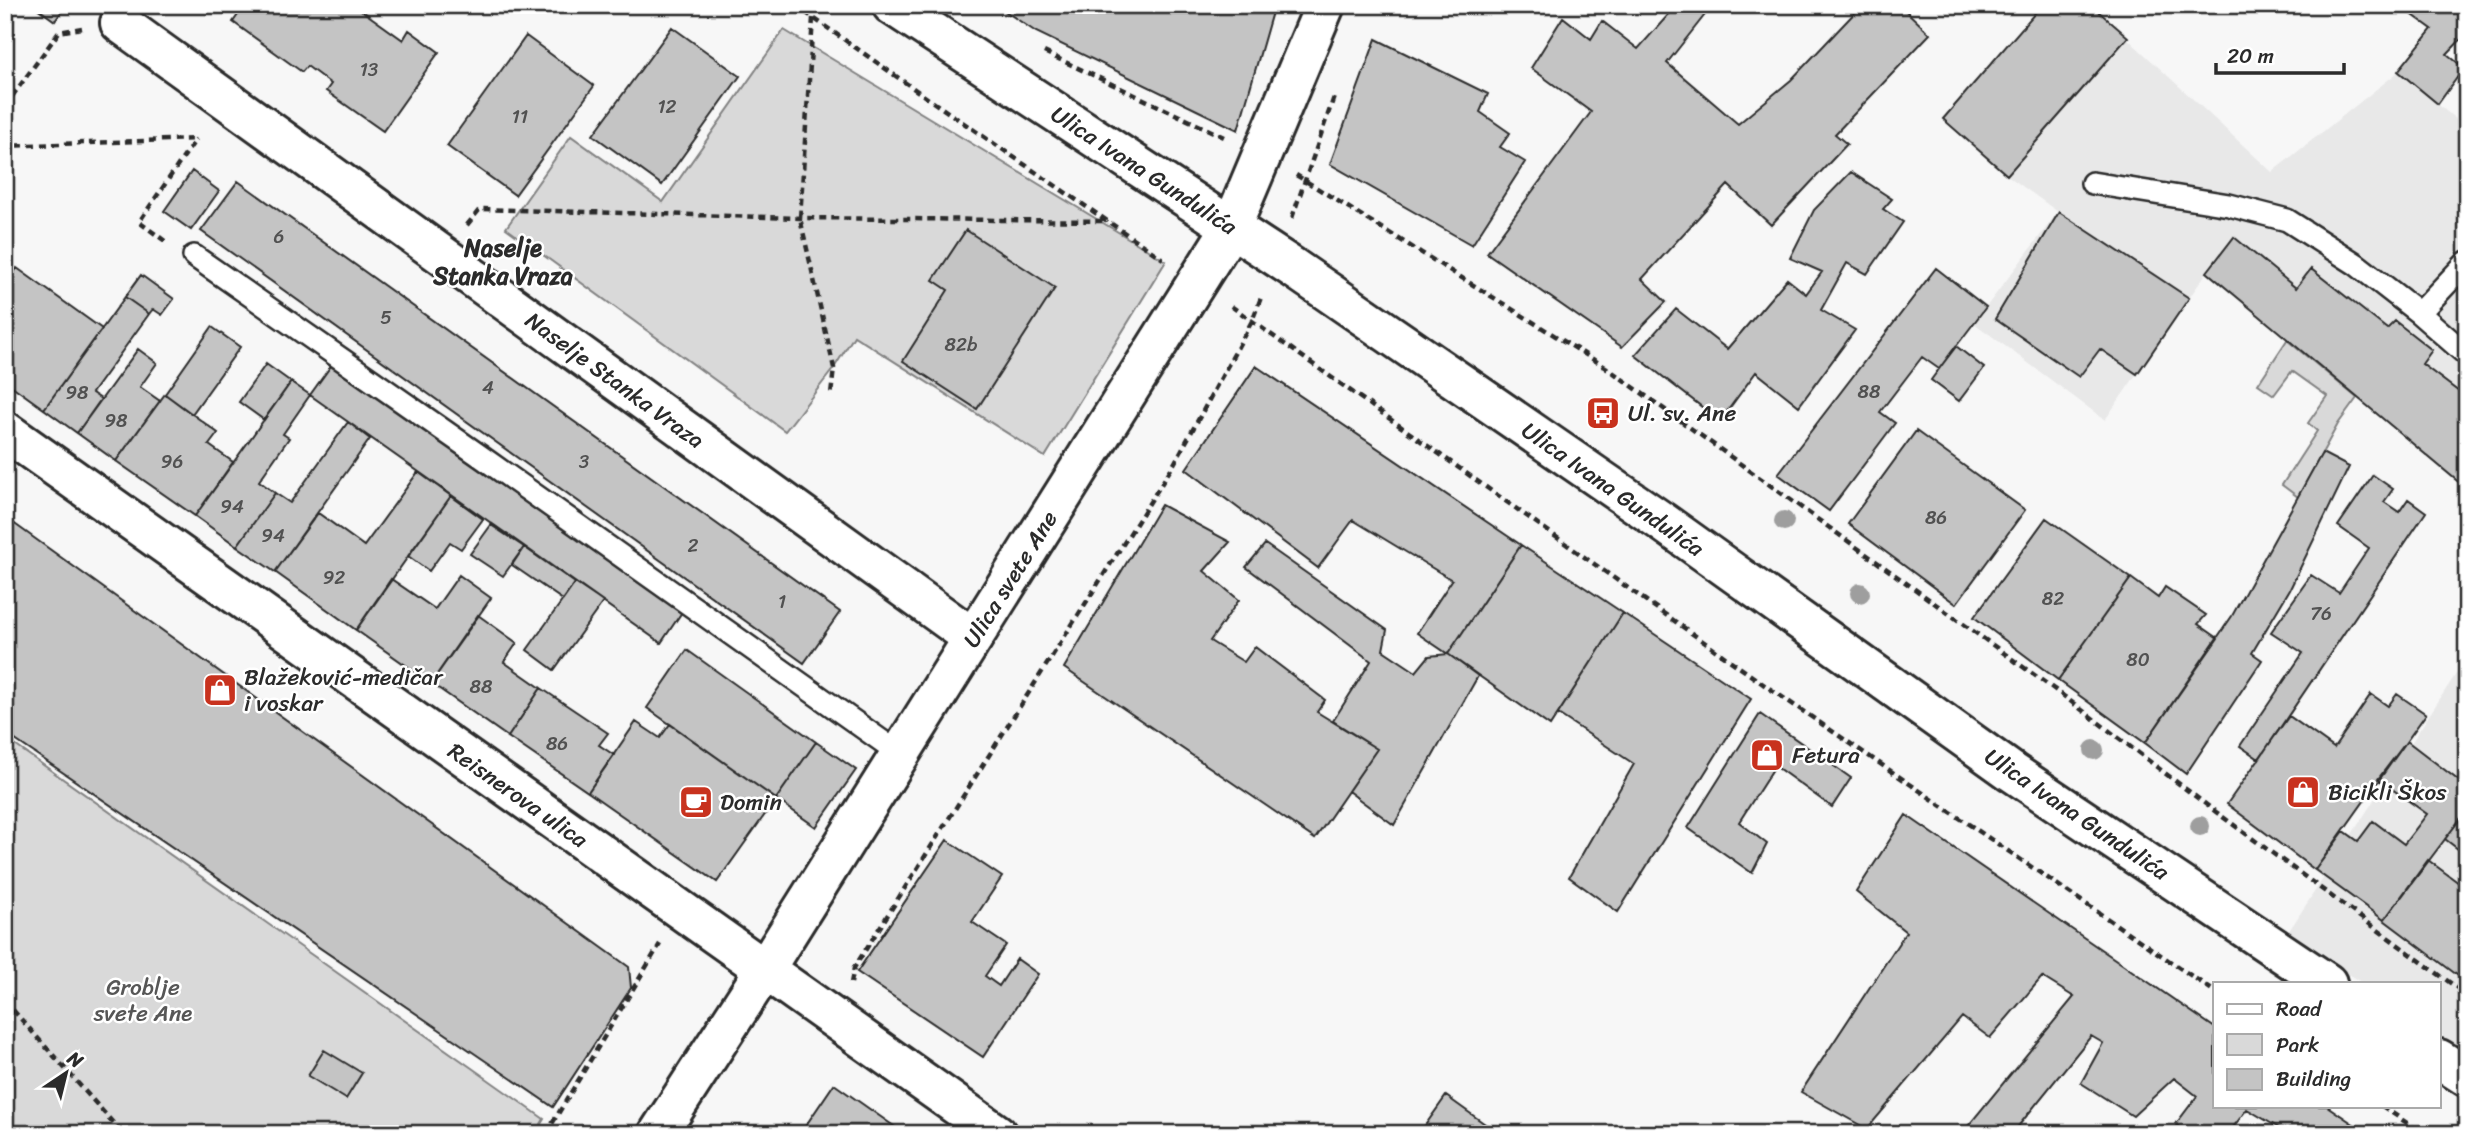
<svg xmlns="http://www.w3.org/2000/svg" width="2472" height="1139" font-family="Sriracha,sans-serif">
	<rect width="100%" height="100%" fill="#f7f7f7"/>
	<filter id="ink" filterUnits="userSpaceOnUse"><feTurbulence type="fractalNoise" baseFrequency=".0143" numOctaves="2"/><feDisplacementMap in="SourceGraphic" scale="14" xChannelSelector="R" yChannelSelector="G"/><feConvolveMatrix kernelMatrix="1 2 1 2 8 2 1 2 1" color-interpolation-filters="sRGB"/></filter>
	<g filter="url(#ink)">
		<!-- built -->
		<path fill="#e8e8e8" d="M2042,5H2091L2272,172L2398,72L2467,128V489L2207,272L2105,420L1974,323L2058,212L2007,175L1943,119Z
			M2467,657V1052L2439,1034V983H2362L2287,934Z"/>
		<!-- green -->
		<path fill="#d9d9d9" stroke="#828282" stroke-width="2" d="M784,30L1166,261L1045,457L854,336L834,368L785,431L506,228L571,136L663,202Z
			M2287,340L2357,398L2338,424L2298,497L2282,485L2317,431L2308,423L2327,396L2292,371L2274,395L2258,384Z
			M5,738L544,1119L535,1134H5Z"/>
		<!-- building -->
		<path fill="#c4c4c4" stroke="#2b2b2b" stroke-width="2" d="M33,5H66L55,21Z
			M245,5H354L403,40L409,30L439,52L383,131L326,91L331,84L307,66L302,72L233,22Z
			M996,5H1274L1238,130L1036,32Z
			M1677,5H1700L1708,11L1667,63L1738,124L1791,80L1862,5H1900L1930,34L1835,134L1847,144L1771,225L1728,185L1642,279L1666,302L1622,347L1487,253L1591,112L1531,68L1563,17L1591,39L1602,21L1638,49Z
			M2042,5H2091L2128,37L2007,175L1943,119Z
			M2399,5H2467V33L2447,54L2464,68L2438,104L2398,71L2432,29Z
			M672,27L740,76L662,185L593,135Z
			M526,36L594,86L515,195L447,146Z
			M1376,39L1488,94L1480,112L1510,133L1500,147L1525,162L1472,245L1330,164Z
			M192,171L219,191L191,230L164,211Z
			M1851,172L1892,199L1883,209L1903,222L1867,274L1847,263L1821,310L1855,330L1799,406L1756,372L1720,421L1635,355L1676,309L1727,349L1787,279L1806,294L1822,272L1790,258L1814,210Z
			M238,181L840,612L804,663L201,231Z
			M2059,212L2189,298L2137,374L2100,349L2079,377L1995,319Z
			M966,230L1055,288L977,409L903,361L948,290L933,280Z
			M2234,237L2296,288L2311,269L2387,329L2395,321L2432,350L2422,364L2467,398V489L2207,272Z
			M17,268L102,329L44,409L5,381V285Z
			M1936,268L1986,307L1939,369L1922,357L1880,412L1895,423L1829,511L1778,474Z
			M141,275L174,299L162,315L153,309L149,314L125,297Z
			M125,297L149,314L92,393L101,399L77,433L44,409Z
			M212,327L240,347L192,414L165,394Z
			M1956,346L1984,368L1959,401L1931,380Z
			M138,349L157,363L140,387L160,401L116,461L77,433Z
			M333,363L682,612L661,643L310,395Z
			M266,364L291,382L264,420L239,402Z
			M1256,366L1521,545L1448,654L1417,633L1452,580L1353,520L1318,568L1186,469Z
			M291,382L310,395L283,434L289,438L259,481L275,493L237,546L195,516Z
			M165,394L218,433L209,445L233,462L195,516L116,461Z
			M348,422L370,439L275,572L237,546L275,493L290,503Z
			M1916,431L2025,510L1956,604L1848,524Z
			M2322,453L2349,467L2290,589L2252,653L2262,660L2186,774L2145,743L2232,616Z
			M418,472L451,496L356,630L275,572L318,513L364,546Z
			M2373,475L2393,489L2384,502L2399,512L2408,499L2426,512L2259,759L2240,746L2303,653L2271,632L2311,575L2339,593L2369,548L2338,526Z
			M451,496L483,519L461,549L450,542L429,571L408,556Z
			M1161,505L1230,542L1204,571L1239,600L1210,641L1244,662L1255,647L1325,700L1317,712L1377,749L1315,839L1064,668Z
			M5,517L629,967L631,988L553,1107L5,733Z
			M2046,518L2131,578L2058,680L1974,617Z
			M491,525L524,547L503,576L470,554Z
			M1265,544L1387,630L1383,650L1416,672L1429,656L1448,654L1478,676L1394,825L1348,791L1377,749L1333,721L1371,661L1246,567Z
			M1521,545L1623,613L1550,726L1448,654Z
			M524,547L575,583L563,600L512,565Z
			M459,575L491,598L431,683L356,630L391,579L435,609Z
			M2131,578L2158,598L2165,587L2206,615L2198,624L2218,638L2145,743L2058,680Z
			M575,583L603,602L554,670L527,650Z
			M1623,613L1751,699L1618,912L1569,877L1634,764L1558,714Z
			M478,615L517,643L504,662L541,688L508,737L431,683Z
			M687,650L816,742L776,799L647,708Z
			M541,688L608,733L599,745L614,755L588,792L508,737Z
			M2371,694L2388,706L2397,694L2426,714L2315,870L2227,804L2289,716L2334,748Z
			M1760,714L1851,778L1832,807L1775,766L1739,822L1767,844L1752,873L1688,828Z
			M636,722L660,738L670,724L776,799L717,882L588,792Z
			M2407,741L2467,787V810L2384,920L2315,870L2344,831L2358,841L2373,821L2404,844L2427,814L2378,779Z
			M816,742L856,770L816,827L776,799Z
			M2467,810V856L2445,839Z
			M1906,815L2215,1028V1106H2327L2368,1134H2289L2247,1109L2228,1134H2186L2176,1124L2197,1096L2174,1078L2133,1116L2081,1083L2103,1043L2091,1036L2012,1134H1978L1968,1126L2074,997L2042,977L1990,1038L1962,1017L1867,1129L1801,1092L1906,932L1856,892Z
			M947,840L1002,877L972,922L1006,945L985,976L999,986L1017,959L1038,974L983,1057L857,972Z
			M2428,860L2467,889V979L2465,981L2384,920Z
			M324,1050L362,1073L346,1099L308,1076Z
			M834,1084L905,1134H800Z
			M1446,1096L1499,1134H1419Z"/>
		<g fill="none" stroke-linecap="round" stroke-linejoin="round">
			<!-- service casing -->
			<g stroke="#2b2b2b" stroke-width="26">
				<path id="service" d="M2092,183L2229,205L2287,220L2356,264L2419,313L2467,355
					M194,256L483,458L900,754
					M2419,313L2467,262"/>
			</g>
			<!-- minor casing -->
			<g stroke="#2b2b2b" stroke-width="44">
				<path id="minor" d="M120,23L973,638
					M1232,226L1325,5
					M658,1134L765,969"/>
			</g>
			<!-- tertiary casing -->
			<g stroke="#2b2b2b" stroke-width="44">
				<path id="tertiary" d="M5,431L997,1134
					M765,969L1232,226"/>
			</g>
			<!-- secondary casing -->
			<g stroke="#2b2b2b" stroke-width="44">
				<path id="secondary" d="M892,5L1292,267L1664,523L2012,772L2327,983
					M2439,1059L2467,1077"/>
			</g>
			<!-- path -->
			<path stroke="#2b2b2b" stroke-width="4.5" stroke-dasharray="7 5" stroke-linecap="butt" d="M795,5L930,100L1163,259
				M813,18L800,218L834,368L831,395
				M1044,52L1226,138
				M5,106L59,32L82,28
				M5,146L196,139
				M1296,175L1607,368L2065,697L2216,812L2467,995
				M1292,218L1334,97
				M467,225L480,209L800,218L1108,221
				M165,241L139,222L196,139
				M1231,306L1766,686L2215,992
				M851,983L854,968L1174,464L1252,321L1262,295
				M5,1001L123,1134
				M2382,1106L2423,1134
				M546,1134L660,944"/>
			<!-- service -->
			<use href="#service" stroke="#fff" stroke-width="21"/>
			<!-- minor -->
			<use href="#minor" stroke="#fff" stroke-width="38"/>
			<!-- tertiary -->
			<use href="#tertiary" stroke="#fff" stroke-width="38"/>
			<!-- secondary -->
			<use href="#secondary" stroke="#fff" stroke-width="38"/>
		</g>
		<!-- trees -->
		<g fill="#9e9e9e">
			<circle cx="1784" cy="521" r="10"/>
			<circle cx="1860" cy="593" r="10"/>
			<circle cx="2094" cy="750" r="10"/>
			<circle cx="2200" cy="826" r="10"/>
		</g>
	</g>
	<!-- icons -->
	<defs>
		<g id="bus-square" transform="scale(1.75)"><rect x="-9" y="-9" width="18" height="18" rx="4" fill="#c8321e" stroke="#fff"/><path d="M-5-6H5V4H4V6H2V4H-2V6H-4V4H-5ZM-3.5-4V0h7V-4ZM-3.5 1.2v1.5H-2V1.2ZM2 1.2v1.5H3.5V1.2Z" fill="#fff"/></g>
		<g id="shop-square" transform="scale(1.75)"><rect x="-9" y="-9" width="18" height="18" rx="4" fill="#c8321e" stroke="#fff"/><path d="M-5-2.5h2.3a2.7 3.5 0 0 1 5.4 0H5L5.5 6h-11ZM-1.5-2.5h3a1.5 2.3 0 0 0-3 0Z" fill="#fff"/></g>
		<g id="cafe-square" transform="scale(1.75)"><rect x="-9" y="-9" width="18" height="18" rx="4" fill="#c8321e" stroke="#fff"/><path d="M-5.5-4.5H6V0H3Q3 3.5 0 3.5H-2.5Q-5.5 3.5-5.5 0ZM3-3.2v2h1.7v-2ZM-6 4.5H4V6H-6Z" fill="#fff"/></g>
	</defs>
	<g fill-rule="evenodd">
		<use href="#bus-square" x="1603" y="413"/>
		<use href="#shop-square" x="220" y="690"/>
		<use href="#shop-square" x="1767" y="755"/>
		<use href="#shop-square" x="2303" y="792"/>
		<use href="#cafe-square" x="696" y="802"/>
	</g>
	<g text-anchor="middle" stroke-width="5" stroke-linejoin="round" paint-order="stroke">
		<!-- number labels -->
		<g font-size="19" fill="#515151">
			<text x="369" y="76">13</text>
			<text x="667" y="113">12</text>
			<text x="520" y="123">11</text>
			<text x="279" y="243">6</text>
			<text x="386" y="324">5</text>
			<text x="961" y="351">82b</text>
			<text x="488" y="394">4</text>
			<text x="1869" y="398">88</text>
			<text x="77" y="399">98</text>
			<text x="116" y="427">98</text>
			<text x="172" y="468">96</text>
			<text x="584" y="468">3</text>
			<text x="232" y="513">94</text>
			<text x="1936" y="524">86</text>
			<text x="273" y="542">94</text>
			<text x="693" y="552">2</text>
			<text x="334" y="584">92</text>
			<text x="2053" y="605">82</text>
			<text x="782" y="608">1</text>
			<text x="2321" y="620">76</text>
			<text x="2138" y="666">80</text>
			<text x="481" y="693">88</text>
			<text x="557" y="750">86</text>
		</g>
		<!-- street labels -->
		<g font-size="23" fill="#2b2b2b" stroke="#fff">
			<text transform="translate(1144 170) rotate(33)" y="8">Ulica Ivana Gundulića</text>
			<text transform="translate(615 380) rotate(36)" y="8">Naselje Stanka Vraza</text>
			<text transform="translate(1613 489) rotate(35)" y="8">Ulica Ivana Gundulića</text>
			<text transform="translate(1010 579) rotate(-58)" y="8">Ulica svete Ane</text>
			<text transform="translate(518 795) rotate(35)" y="8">Reisnerova ulica</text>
			<text transform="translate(2077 814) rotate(34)" y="8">Ulica Ivana Gundulića</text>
		</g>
		<!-- poi labels -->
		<g font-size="23" fill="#2b2b2b" stroke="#fff" text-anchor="start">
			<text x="1628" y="421">Ul. sv. Ane</text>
			<text x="244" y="685">Blažeković-medičar<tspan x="244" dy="26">i voskar</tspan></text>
			<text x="1792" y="763">Fetura</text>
			<text x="2328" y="800">Bicikli Škos</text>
			<text x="720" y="810">Domin</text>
		</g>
		<!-- park labels -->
		<g font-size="23" fill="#565656" stroke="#fff">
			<text x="143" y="995">Groblje<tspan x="143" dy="26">svete Ane</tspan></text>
		</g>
		<!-- neighbourhood labels -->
		<g font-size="24" font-weight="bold" fill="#2b2b2b" stroke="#fff">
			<text x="503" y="256">Naselje<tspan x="503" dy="28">Stanka Vraza</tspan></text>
		</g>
	</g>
	<!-- margin -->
	<rect width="2472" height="1139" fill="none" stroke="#fff" stroke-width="28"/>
	<rect x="14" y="14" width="2444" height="1111" fill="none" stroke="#2b2b2b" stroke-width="2.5" filter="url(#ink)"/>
	<!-- legend -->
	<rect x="2213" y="982" width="228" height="126" fill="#ffffff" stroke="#aaaaaa" stroke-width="2"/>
	<rect x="2227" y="1004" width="35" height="10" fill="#ffffff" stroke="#aaaaaa" stroke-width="2"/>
	<text x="2276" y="1016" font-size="21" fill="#2b2b2b">Road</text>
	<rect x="2227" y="1034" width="35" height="21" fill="#d9d9d9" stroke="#aaaaaa" stroke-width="2"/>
	<text x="2276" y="1052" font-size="21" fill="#2b2b2b">Park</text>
	<rect x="2227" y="1069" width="35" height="21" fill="#c4c4c4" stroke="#aaaaaa" stroke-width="2"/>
	<text x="2276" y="1086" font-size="21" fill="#2b2b2b">Building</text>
	<!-- north arrow -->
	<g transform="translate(66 1073) rotate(35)" stroke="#ffffff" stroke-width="5" paint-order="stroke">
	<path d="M0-5L12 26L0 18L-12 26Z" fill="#2b2b2b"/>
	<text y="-10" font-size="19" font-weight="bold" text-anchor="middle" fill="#2b2b2b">N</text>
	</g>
	<!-- scale -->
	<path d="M2216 63v10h128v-10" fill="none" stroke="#2b2b2b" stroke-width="3.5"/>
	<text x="2227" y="63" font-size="21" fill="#2b2b2b" stroke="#ffffff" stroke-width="5" paint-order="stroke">20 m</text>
</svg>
